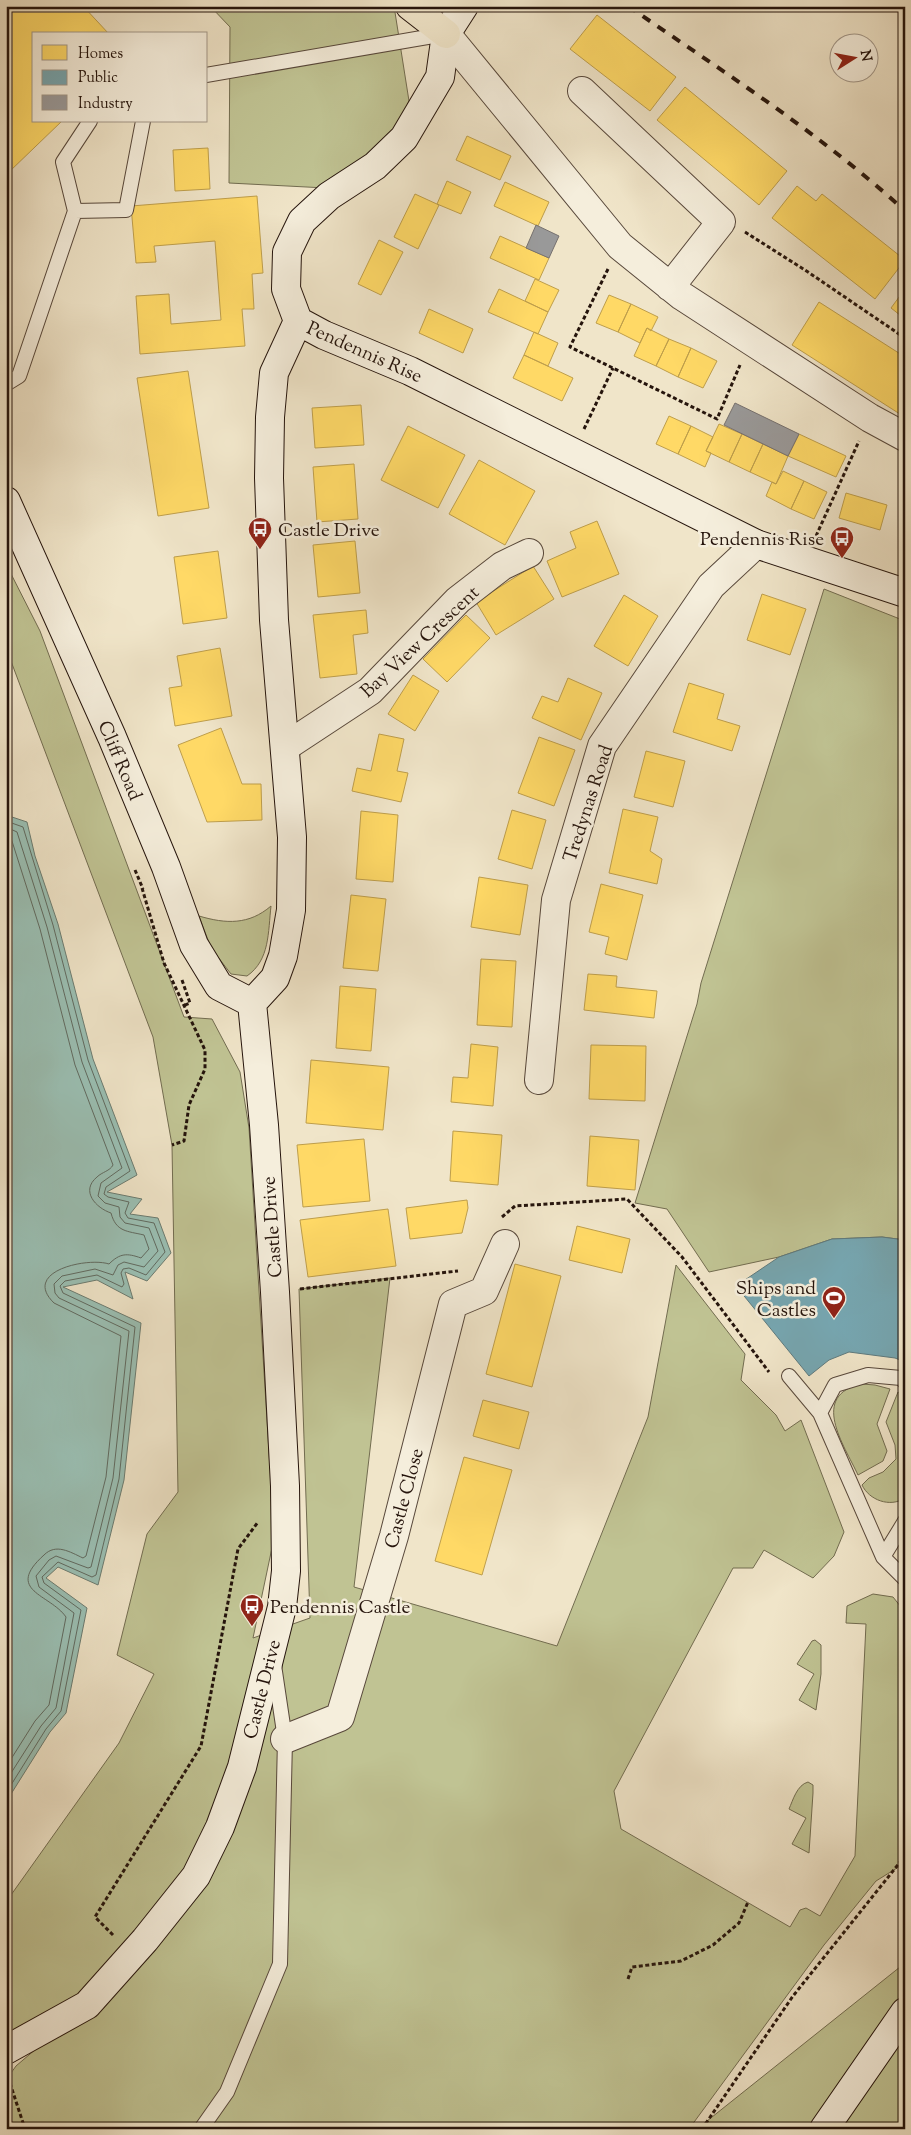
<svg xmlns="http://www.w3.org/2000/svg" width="911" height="2135" font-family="'Sorts Mill Goudy',serif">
	<rect width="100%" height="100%" fill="#f0e5c9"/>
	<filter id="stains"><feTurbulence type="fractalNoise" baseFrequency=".004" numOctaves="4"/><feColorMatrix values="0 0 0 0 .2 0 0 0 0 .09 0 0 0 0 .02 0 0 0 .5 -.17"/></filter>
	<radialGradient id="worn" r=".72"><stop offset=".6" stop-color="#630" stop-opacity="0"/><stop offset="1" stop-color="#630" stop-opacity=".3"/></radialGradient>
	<!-- green -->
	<path fill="#c0c393" stroke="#726c50" d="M210,6H394L409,101L394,136L326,188L229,183L230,27Z
		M6,564L40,631L184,1017L212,1019L240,1072L249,1128L270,1469L285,1486L253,1638L310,1618L299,1289L390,1278L354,1587L557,1646L648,1417L676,1265L745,1354L741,1380L776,1415L785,1431L801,1420L844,1532L834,1556L813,1578L764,1550L753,1568H733L614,1791L621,1829L790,1927L800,1910L806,1908L820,1916L855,1856L866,1624L846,1623L847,1606L873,1594L893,1597L905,1612V1863L876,1881L824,1945L689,2129H6V2080L16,2066L85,2007L6,2050V1902L119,1743L154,1674L117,1655L147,1534L178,1492L172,1145L153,1037L6,648Z
		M824,589L905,621V1240L882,1237L832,1239L779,1257L709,1272L667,1209L635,1203L697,1004L701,983Z
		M271,906C268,932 270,960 247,976L231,974L211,948L199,916C226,924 249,925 271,906Z
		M862,1384L875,1385L890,1389L877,1424L887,1451L883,1461L858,1475C844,1445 809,1395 862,1384Z
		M898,1392L905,1397V1498C890,1508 869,1500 862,1485L869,1478L883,1472L896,1459L895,1445L886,1422Z
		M815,1640L821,1645V1674L816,1710L799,1700L814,1674L797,1664L812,1641Z
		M808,1782L813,1785V1793L809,1853L792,1844L806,1818L789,1809C793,1800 797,1785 808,1782Z
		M905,1963V2129H697Z"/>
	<!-- water -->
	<path fill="#9abfb3" stroke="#6b7b70" d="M6,815L27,822L35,856L58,924L93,1059L137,1175L107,1192L142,1199L130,1214L158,1218L171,1253L147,1281L125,1272L133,1299L97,1280L63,1287L141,1323L124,1480L98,1585L58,1567L46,1578L87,1608L66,1713L50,1732L6,1802Z"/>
	<!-- homes -->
	<path fill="#ffd966" stroke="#be9e4b" d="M6,6H83L109,34H34V121H62L9,172L6,170Z
		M597,15L676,77L650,111L570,49Z
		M685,87L787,171L759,205L657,120Z
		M467,136L511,156L500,180L456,160Z
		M208,148L210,189L175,191L173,150Z
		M447,181L471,192L461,214L437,204Z
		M505,182L549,202L538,226L494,206Z
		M797,186L816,201L822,194L905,260L875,299L772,218Z
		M415,194L439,205L418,249L394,237Z
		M257,196L263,273L252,274L254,309H242L245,346L140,354L136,296L169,294L171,324L221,320L215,241L154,246L156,262L136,263L131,206Z
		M500,236L549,258L539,280L490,258Z
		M379,240L403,252L381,295L358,284Z
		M535,279L559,290L548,312L525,301Z
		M499,289L548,312L538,334L488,312Z
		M905,289V319L891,308Z
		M609,295L631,304L618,332L596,323Z
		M819,302L905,357V413L903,416L792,345Z
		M631,304L658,317L651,331L647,328L640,343L618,332Z
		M429,309L473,329L463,353L419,333Z
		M647,328L669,339L656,366L634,356Z
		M534,332L558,343L548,366L524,355Z
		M669,339L691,348L678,377L656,366Z
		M691,348L717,361L703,388L678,377Z
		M524,355L573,378L562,401L513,378Z
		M188,371L209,508L158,516L137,378Z
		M361,405L364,445L315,448L312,408Z
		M669,416L691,426L678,454L656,444Z
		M719,424L742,434L729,462L706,451Z
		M408,426L465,455L438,508L381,480Z
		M691,426L713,437L706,451L711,453L705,467L678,454Z
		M742,434L763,444L750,472L729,462Z
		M799,434L846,456L836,477L788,456Z
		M763,444L788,456L776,484L750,472Z
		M479,460L535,491L505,545L449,514Z
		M354,464L358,519L317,522L313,467Z
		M783,471L804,481L791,509L766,496L772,482L776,484Z
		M804,481L827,492L814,519L791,509Z
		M846,493L887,505L880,530L839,518Z
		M597,521L619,574L562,597L547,561L576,548L570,532Z
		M355,541L360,593L318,597L313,545Z
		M218,551L227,618L183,624L174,557Z
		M533,566L554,599L496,635L476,602Z
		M762,594L806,609L790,655L747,640Z
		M624,595L658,616L628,666L594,646Z
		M366,610L368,633L353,635L357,674L320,678L313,615Z
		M466,615L490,638L447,682L423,659Z
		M220,648L232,716L175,726L169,688L182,686L177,656Z
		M413,675L439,691L415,731L388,714Z
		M568,678L602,693L581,740L532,718L542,696L558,702Z
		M689,683L724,694L717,719L740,726L732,751L673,732Z
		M221,728L242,784H261L262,820L207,822L178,745Z
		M379,734L404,739L397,771L408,773L401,802L352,791L357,768L371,771Z
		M539,737L575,750L554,806L518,793Z
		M646,751L685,761L673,807L634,797Z
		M623,809L658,817L650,851L662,859L657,884L609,873Z
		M512,810L546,820L532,869L498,859Z
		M361,811L398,815L393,882L356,879Z
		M479,877L528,885L520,935L471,927Z
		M601,884L643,895L627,960L605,954L609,937L589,932Z
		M351,895L386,899L378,971L343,968Z
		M481,959L516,961L512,1027L477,1025Z
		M588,974L617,976L616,987L657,991L654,1018L584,1010Z
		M340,986L376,989L371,1051L336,1048Z
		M471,1044L498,1047L493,1106L451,1102L453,1077L468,1078Z
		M591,1045L646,1046L645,1101L589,1099Z
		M311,1060L389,1067L383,1130L306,1123Z
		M453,1131L502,1135L498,1185L450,1181Z
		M590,1136L639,1140L635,1190L587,1186Z
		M364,1139L370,1201L303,1207L297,1145Z
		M467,1200L468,1208L462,1233L410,1239L406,1208Z
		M388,1209L396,1266L308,1277L300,1220Z
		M577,1226L630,1239L622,1273L569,1260Z
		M515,1264L561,1276L532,1387L486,1374Z
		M483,1400L529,1412L519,1449L473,1436Z
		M464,1457L512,1470L482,1575L435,1561Z"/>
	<!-- public -->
	<path fill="#76a5af" stroke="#5e7a7e" d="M882,1237L905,1240V1362L895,1358L849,1352L829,1360L809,1376L736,1286L779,1257L832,1239Z"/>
	<!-- industry -->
	<path fill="#999" stroke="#76716f" d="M536,225L559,236L549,258L526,248Z
		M735,403L799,434L788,456L724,425Z"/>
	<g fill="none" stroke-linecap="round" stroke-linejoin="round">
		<!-- shore -->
		<path stroke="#606a60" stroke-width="1" d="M6,821L23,827L53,925L88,1060L130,1171L106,1187L104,1194L108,1197L129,1202L125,1213L128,1218L154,1223L165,1252L146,1275L129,1268L123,1269L121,1273L124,1284L122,1287L97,1275L65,1281L60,1286L63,1293L135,1327L119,1479L96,1575L92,1577L58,1562L42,1577L44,1583L81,1610L61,1711L46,1729L6,1793
			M6,827L17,832L47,927L82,1062L122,1168L101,1183L98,1196L105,1203L119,1207L120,1217L125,1223L149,1228L158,1251L144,1267L124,1262L118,1265L113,1275L95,1269L62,1276L54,1284L55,1293L59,1298L129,1331L113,1478L91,1567L88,1568L56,1556L49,1560L36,1576L39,1587L74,1613L56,1708L41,1726L6,1781
			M6,835L11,838L40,929L75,1065L113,1165C110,1171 102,1172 97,1177C80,1191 96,1208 111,1213C116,1232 127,1231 144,1235L149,1249L141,1258C127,1253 120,1253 109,1264C88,1257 21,1271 54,1303L121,1336L106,1477L86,1556L83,1558C70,1552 56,1543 44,1555C4,1591 50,1594 66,1617L49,1705L35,1721L6,1767"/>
		<!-- lane casing -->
		<g stroke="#58483b" stroke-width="16">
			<path id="lane" d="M206,75L445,34
				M90,121L63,162L75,211L126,210L143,121
				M6,384L19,376L75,211
				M789,1376L820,1413L883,1557L905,1579
				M820,1413L835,1385L868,1375L901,1378L905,1382
				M883,1557L905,1521
				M201,2129L227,2092L280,1964L285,1739L274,1665"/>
		</g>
		<!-- street casing -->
		<g stroke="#58483b" stroke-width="30">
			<path id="street" d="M446,34L620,246L682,296L870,418L905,437
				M582,91L721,222L670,287
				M285,747L370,691L458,600L502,566L529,553
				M539,1080L556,900L602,746L711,586L756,544
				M285,1739L340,1717L394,1536L453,1304L484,1291L505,1244"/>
		</g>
		<!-- secondary casing -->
		<g stroke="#25140c" stroke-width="30">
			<path id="secondary" d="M464,6L446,34L440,77L404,138L375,166L329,196L302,221L287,252L286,289L298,321L324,335L410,371L756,544L905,593
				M6,501L112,737L166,867L194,945L219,986L252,1003
				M252,1003L275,978L283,956L291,910L292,837L274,620L269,478L270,417L274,373L298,321
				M6,2050L87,2005L145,1940L196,1876L220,1827L242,1767L282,1607L286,1571L285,1486L275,1292L264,1125L252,1003
				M824,2129L905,2012"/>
		</g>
		<!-- primary casing -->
		<g stroke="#25140c" stroke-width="30">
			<path id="primary" d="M410,6L446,34"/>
		</g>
		<!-- path -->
		<path stroke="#25140c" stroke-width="3" stroke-dasharray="4 2.5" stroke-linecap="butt" d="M745,232L808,272L905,338
			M608,269L570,347L717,419L740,365
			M584,429L613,368
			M816,536L859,441
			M135,870L143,889
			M142,888L164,963L205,1050V1069L189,1105L184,1141L172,1145
			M182,980L190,1003L183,1006
			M502,1217L515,1206L627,1199L682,1257L769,1372
			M300,1289L458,1271
			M113,1935L95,1917L201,1746L238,1549L258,1522
			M628,1979L632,1967L681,1961L713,1945L739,1923L748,1902
			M8,2077L25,2129
			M702,2129L793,1996L905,1856"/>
		<!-- lane -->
		<use href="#lane" stroke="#f5eedc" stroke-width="14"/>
		<!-- street -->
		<use href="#street" stroke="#f5eedc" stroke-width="28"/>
		<!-- secondary -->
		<use href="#secondary" stroke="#f5eedc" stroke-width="28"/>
		<!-- primary -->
		<use href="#primary" stroke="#f0e5c9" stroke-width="28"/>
		<!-- rail -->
		<path stroke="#25140c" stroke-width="4" stroke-dasharray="9 9" stroke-linecap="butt" d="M628,6C722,71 821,134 905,211"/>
	</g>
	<!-- icons -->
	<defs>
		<g id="bus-pin" transform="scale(1.25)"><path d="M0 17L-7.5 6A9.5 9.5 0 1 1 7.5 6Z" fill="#8f2418" stroke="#f5eedc"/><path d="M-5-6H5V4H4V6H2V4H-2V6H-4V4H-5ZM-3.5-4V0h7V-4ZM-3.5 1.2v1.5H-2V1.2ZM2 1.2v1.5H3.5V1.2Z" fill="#fff"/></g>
		<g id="stadium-pin" transform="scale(1.25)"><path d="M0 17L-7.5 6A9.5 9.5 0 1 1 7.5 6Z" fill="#8f2418" stroke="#f5eedc"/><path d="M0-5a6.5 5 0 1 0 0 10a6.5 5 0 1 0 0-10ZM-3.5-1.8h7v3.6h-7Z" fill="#fff"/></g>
	</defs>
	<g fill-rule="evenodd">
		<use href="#bus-pin" x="260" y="529"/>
		<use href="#bus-pin" x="842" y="538"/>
		<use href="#stadium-pin" x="834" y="1298"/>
		<use href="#bus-pin" x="252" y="1606"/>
	</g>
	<g text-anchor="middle" stroke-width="5" stroke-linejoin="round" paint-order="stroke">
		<!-- street labels -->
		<g font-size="19" fill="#25140c" stroke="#f5eedc">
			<text transform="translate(365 351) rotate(24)" y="7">Pendennis Rise</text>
			<text transform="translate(419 641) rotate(-43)" y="7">Bay View Crescent</text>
			<text transform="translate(121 760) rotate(67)" y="7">Cliff Road</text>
			<text transform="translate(587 803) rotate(-72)" y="7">Tredynas Road</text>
			<text transform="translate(271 1227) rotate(-94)" y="7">Castle Drive</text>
			<text transform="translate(403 1498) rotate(-75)" y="7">Castle Close</text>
			<text transform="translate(261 1689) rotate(-76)" y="7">Castle Drive</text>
		</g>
		<!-- poi labels -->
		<g font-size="19" fill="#25140c" stroke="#f5eedc" text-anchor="start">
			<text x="278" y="536">Castle Drive</text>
			<text x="824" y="545" text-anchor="end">Pendennis Rise</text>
			<text x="816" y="1294" text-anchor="end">Ships and<tspan x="816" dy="22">Castles</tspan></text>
			<text x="270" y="1613">Pendennis Castle</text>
		</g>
	</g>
	<!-- margin -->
	<rect width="911" height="2135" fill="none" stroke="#f0e5c9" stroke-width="25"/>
	<rect x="8" y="8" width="896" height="2120" fill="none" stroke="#25140c" stroke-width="2.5"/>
	<rect x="12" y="12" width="886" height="2110" fill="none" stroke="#25140c"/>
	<!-- legend -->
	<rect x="32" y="32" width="175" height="90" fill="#f5eedc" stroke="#a29789"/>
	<rect x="42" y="45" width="25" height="15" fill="#ffd966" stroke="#a29789"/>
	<text x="78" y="58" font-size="15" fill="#25140c">Homes</text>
	<rect x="42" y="70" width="25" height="15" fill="#76a5af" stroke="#a29789"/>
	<text x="78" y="82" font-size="15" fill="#25140c">Public</text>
	<rect x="42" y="95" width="25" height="15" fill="#999999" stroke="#a29789"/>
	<text x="78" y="108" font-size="15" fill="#25140c">Industry</text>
	<!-- north arrow -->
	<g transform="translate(854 58) rotate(79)"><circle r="24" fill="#f5eedc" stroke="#a29789"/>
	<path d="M0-4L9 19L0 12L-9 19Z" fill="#8f2418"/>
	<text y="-8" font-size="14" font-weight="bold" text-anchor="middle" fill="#25140c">N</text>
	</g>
	<rect width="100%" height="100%" filter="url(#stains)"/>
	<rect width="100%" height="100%" fill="url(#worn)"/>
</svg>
